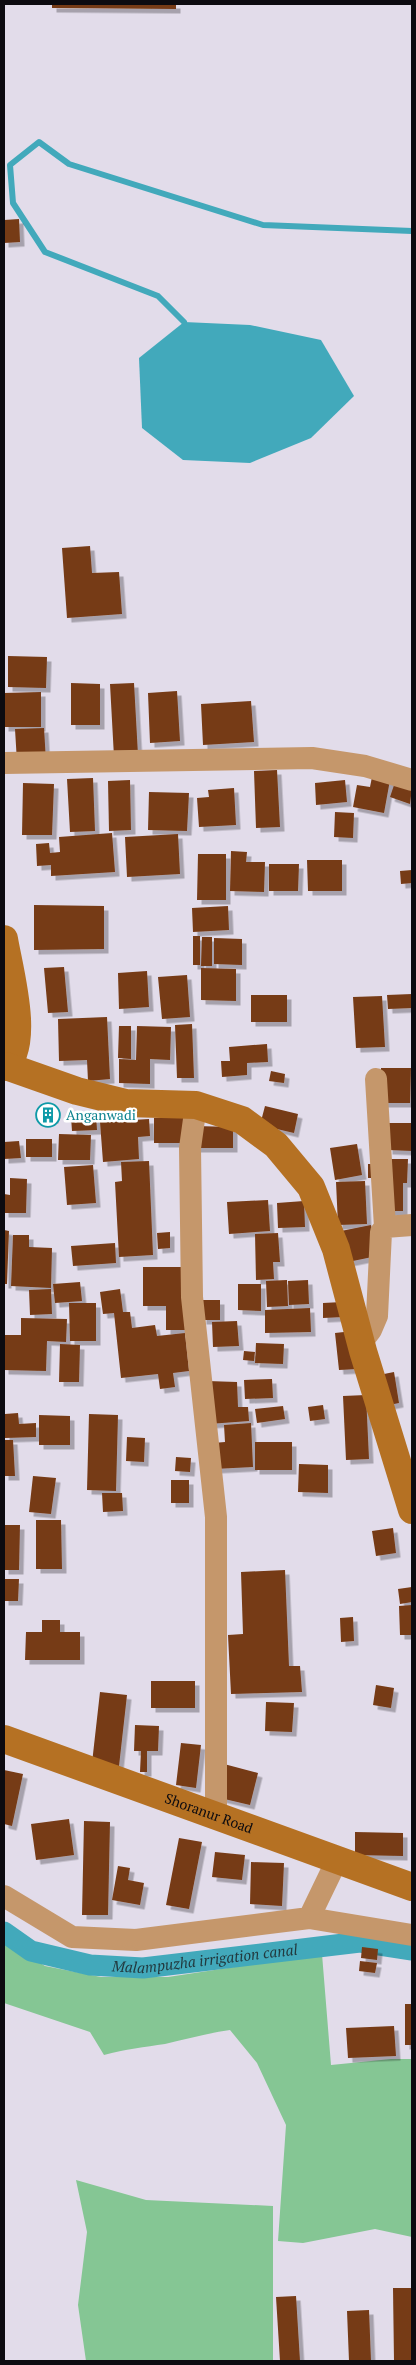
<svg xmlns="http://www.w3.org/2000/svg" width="416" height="2365" font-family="'PT Serif',serif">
	<defs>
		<filter id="shadow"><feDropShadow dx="4.5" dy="4.5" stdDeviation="0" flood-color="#0004"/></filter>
	</defs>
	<rect width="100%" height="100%" fill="#e2dcea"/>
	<!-- green -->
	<path fill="#85c694" d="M4,1940L45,1966L101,1977H168L322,1954L331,2065L391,2059H411L412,2237L375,2229L303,2243L278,2241L286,2125L257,2063L230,2030C208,2033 187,2039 165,2044C145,2047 125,2049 104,2055L90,2032L4,2003Z
		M76,2180L146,2200L273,2206V2361H86L78,2305L87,2232Z"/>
	<!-- water -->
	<path fill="#42a9bb" d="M184,322L250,325L321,340L354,396L311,438L250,463L183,460L142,428L139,358Z"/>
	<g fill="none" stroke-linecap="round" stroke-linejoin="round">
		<!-- stream -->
		<path stroke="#42a9bb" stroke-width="6" d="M184,322L158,296L45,252L13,203L10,165L39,142L69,164L263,225L412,231"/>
		<!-- canal -->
		<path stroke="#42a9bb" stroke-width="21" id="s1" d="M4,1932L31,1951L90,1965L143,1968L360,1942L412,1950"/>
	</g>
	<!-- building -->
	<path fill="#763a15" filter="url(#shadow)" d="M52,4H176V9L52,8Z
		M19,219L20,242L4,243V220Z
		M90,546L92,573L119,572L122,614L67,618L62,548Z
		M8,656L47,657L46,688L8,687Z
		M71,683L100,684V725H71Z
		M134,683L138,755L114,757L110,684Z
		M177,691L180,741L150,743L148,693Z
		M41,692V727H4V693Z
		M251,701L254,742L203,745L201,704Z
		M44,728L46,761L17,762L15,729Z
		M277,770L280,827L256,828L254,771Z
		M372,777L390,780L384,813L353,807L357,785L370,787Z
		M93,778L95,831L70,832L67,779Z
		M130,780L131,830L109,831L108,781Z
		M345,780L347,802L316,805L315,783Z
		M395,782L412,788L410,804L390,797Z
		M23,783L54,784L52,835H22Z
		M234,788L236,825L199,827L197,798L209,797L208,790Z
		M149,792L189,793L187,831L148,830Z
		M335,812L354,813L353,838L334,837Z
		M112,833L115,872L51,876V865L37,866L36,844L49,843L50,853L60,852L59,837Z
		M178,834L180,874L127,877L125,837Z
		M231,851L247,852L246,862H265L264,892L230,891Z
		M198,854H226V900H197Z
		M307,860H342V891H308Z
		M269,864H299L298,891H269Z
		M412,870V883L401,884L400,871Z
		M34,905L104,906V949L34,950Z
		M228,906L229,930L193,932L192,908Z
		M193,936H200V965H193Z
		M202,937H212V966H201Z
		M214,938L242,939V965L214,964Z
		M64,967L68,1012L48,1013L44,968Z
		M201,968L236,969V1001L201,1000Z
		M147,971L149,1007L119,1009L118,973Z
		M187,975L190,1017L162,1019L158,977Z
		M412,994V1008L388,1009L387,995Z
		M251,995H287V1022H251Z
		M382,996L385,1047L356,1048L353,997Z
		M107,1017L110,1079L88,1081L87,1060L59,1061L58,1019Z
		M192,1024L194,1078H177L175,1025Z
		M119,1026H131V1059L118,1058Z
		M137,1026L171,1027L170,1060L150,1059V1084L119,1083V1059L136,1060Z
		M267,1044L268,1062L247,1063V1075L222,1077L221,1061H230L229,1047Z
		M381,1068H411L410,1103H380Z
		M271,1071L285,1074L284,1083L269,1081Z
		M265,1106L298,1114L294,1133L260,1125Z
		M42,1111H54V1119H41Z
		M96,1115L97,1130L72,1131L71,1117Z
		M154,1118H185V1143H154Z
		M149,1119L150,1136L138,1137L139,1159L103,1162L100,1122Z
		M388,1123H412V1151L388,1150Z
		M195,1126L233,1127V1148H195Z
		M59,1134L91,1135L90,1160H58Z
		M26,1139H52V1157H26Z
		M19,1141L21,1158L4,1159V1142Z
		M357,1144L362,1175L335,1180L330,1148Z
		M388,1159H408L407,1183H403V1211H386Z
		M149,1161L153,1255L119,1257L115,1182L122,1181L121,1162Z
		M368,1164H378L377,1178H368Z
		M93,1165L96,1203L67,1205L64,1167Z
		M10,1178L27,1179L26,1213H4V1194L10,1195Z
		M365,1181L367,1224L338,1225L336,1182Z
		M268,1200L270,1231L229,1234L227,1202Z
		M304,1201L305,1227L278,1228L277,1203Z
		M371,1225L377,1256L348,1262L341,1231Z
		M4,1230L9,1231L7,1284H4Z
		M170,1232V1248L158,1249L157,1233Z
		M278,1233L280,1262H273L274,1279L256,1280L255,1234Z
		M13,1235H29V1247L52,1248L51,1288L11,1286Z
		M115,1243L116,1263L73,1266L71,1246Z
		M143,1267H183L188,1330H166V1306H143Z
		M287,1280L288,1306L267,1307L266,1281Z
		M308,1280L309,1304L289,1305L288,1281Z
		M80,1282L82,1301L55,1303L53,1284Z
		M238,1284H261V1311L238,1310Z
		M51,1289L52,1314L30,1315L29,1290Z
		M120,1289L123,1312H130L132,1328L155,1325L157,1336L185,1333L189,1371L173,1373L175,1387L160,1389L158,1374L121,1378L114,1313L103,1314L100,1292Z
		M202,1300H220V1320H202Z
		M342,1302L343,1317L323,1318V1303Z
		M69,1303H96V1341H70Z
		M310,1308L311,1332L265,1333V1310Z
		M21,1318L67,1319L66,1342L47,1341L46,1371L4,1370V1335H21Z
		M237,1321L239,1346L213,1347L212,1322Z
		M353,1331L357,1369L339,1370L335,1333Z
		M256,1343L284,1344L283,1364L255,1363Z
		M60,1344L80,1345L79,1382H59Z
		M244,1351L255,1352L254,1361L243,1360Z
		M394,1372L399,1403L389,1405L384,1374Z
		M272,1379L273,1398L245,1399L244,1380Z
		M207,1381L237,1382L238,1407H248L249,1421L209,1424Z
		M366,1395L369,1459L346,1460L343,1396Z
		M323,1405L325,1419L310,1421L308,1407Z
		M283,1406L285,1419L257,1423L255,1409Z
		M18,1413L19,1424L36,1423V1437L5,1438V1414Z
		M89,1414L118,1415L116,1491L87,1490Z
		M39,1415L70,1416V1445H39Z
		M251,1423L253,1467L214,1469L213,1443L225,1442L224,1425Z
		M127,1437L145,1438L144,1462L126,1461Z
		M4,1440H13L15,1476H4Z
		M255,1442H292V1470H255Z
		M176,1457L191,1458L190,1472L175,1471Z
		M299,1464L328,1465V1493L298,1492Z
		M33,1476L56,1478L51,1514L29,1512Z
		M171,1480H189V1503H171Z
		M102,1493H122L123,1511L103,1512Z
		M36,1520H61L62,1569H36Z
		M4,1525H20L19,1570H4Z
		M393,1528L396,1553L376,1556L372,1531Z
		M285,1570L289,1666H300L302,1692L231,1694L228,1635L243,1634L241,1572Z
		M4,1579H19L18,1601H4Z
		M412,1587V1602L400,1604L398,1589Z
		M412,1605V1635H400L399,1606Z
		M353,1617L354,1641L341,1642L340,1618Z
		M42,1620H60V1632H80V1660H25L26,1632H42Z
		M151,1681H195V1708H151Z
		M376,1685L394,1688L391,1708L373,1705Z
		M100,1692L127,1695L119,1766L92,1763Z
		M266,1702L294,1703L292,1732L265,1731Z
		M135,1725L159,1726L158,1751H147V1772H140L141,1751H134Z
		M181,1743L201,1745L196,1788L176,1785Z
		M224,1764L258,1773L250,1805L216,1797Z
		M4,1770L23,1774L12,1826L4,1824Z
		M69,1819L74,1855L36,1860L31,1824Z
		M84,1821L110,1822L108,1915H82Z
		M355,1832L403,1833V1856L355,1855Z
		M179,1838L202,1842L189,1909L166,1905Z
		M215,1852L245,1855L242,1880L212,1877Z
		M251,1862L284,1863L282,1906L250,1904Z
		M118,1866L130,1868L128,1880L144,1883L140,1905L112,1900Z
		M362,1947L378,1949L377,1960L361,1958Z
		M360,1961L377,1963L375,1973L359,1971Z
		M405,2004H412V2045H405Z
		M394,2026L396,2056L348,2058L346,2028Z
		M393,2288H412V2361H394Z
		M296,2296L300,2361H280L276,2297Z
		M369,2310L371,2361H349L347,2311Z"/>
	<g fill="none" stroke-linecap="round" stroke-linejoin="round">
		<!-- street -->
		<path stroke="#c5976b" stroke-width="22" d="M4,763L312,758L365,766L412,780
			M376,1079L385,1227
			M196,1105L190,1148L192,1297L216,1517V1816
			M361,1343L371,1330L377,1316L381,1232L385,1227L412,1225
			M4,1896L72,1937L136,1940L309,1918L412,1935
			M309,1918L337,1860"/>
		<!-- secondary -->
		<g stroke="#b57123" stroke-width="28">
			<path d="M4,939C9,969 31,1046 4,1067"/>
			<path d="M6,1066L77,1091L126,1103L196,1105L242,1120L276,1145L311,1187L336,1249L363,1351L412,1510"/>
			<path id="s2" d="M4,1739L412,1887"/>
		</g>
	</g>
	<!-- icons -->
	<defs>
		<g id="building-ring" transform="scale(1.25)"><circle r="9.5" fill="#fff" stroke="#0f9aa8" stroke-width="1.5"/><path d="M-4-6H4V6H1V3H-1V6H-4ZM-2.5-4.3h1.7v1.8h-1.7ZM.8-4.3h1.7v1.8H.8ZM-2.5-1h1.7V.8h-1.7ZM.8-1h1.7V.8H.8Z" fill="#0f9aa8"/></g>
	</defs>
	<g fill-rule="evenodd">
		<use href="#building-ring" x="48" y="1115"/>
	</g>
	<g text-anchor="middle" stroke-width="5" stroke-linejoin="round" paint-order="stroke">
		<!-- culture labels -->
		<g font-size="14" fill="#0d838f" stroke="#fff" text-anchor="start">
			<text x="66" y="1120">Anganwadi</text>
		</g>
		<!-- street labels -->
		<g font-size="14" fill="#0d0b10" stroke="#fff">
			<text dy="5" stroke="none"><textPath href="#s2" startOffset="218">Shoranur Road</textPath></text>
		</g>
		<!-- water labels -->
		<g font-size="15" font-style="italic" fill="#22393e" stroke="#fff">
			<text dy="5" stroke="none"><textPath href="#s1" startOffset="209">Malampuzha irrigation canal</textPath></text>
		</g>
	</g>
	<!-- border -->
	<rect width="416" height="2365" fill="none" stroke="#0d0b10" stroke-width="10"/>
</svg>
